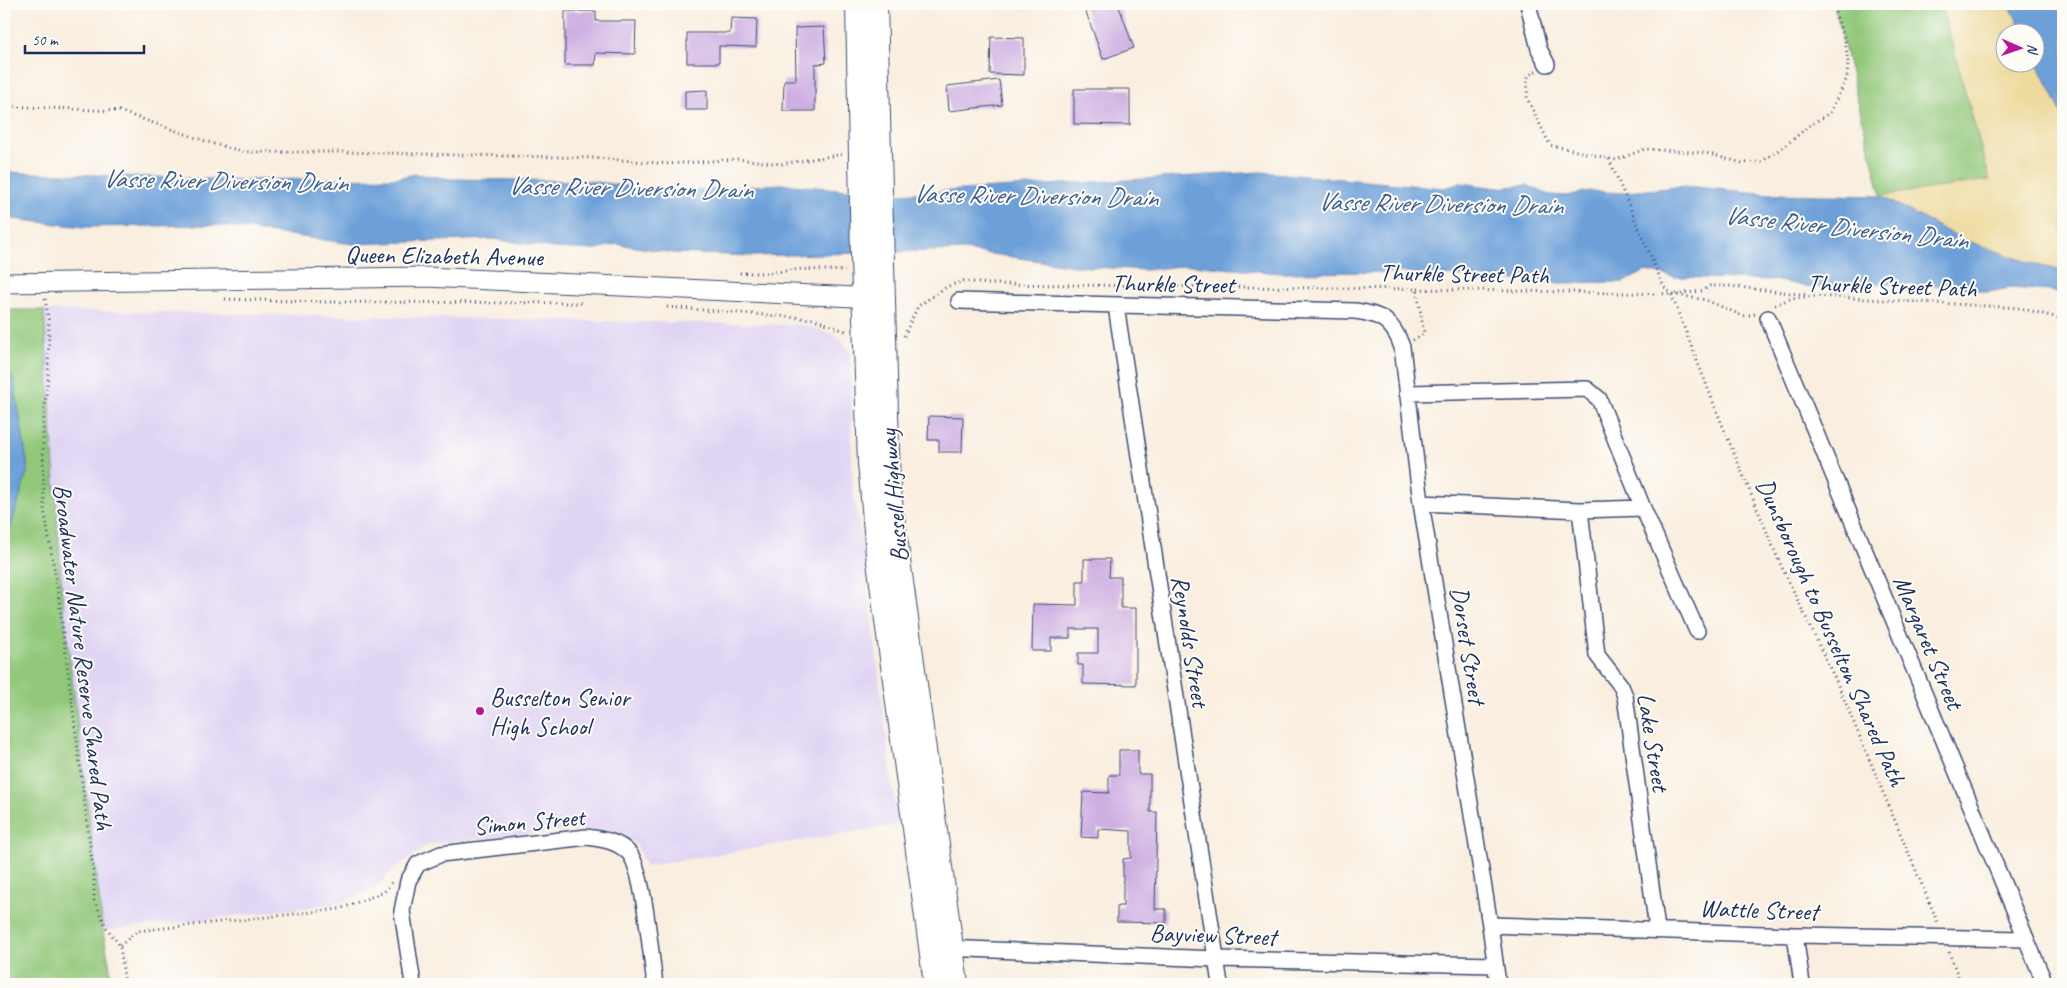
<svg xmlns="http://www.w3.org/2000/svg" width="2067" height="988" font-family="Caveat,sans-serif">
	<rect width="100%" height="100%" fill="#fdfcf7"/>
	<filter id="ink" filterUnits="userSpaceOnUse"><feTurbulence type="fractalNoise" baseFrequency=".02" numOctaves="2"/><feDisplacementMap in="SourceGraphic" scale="10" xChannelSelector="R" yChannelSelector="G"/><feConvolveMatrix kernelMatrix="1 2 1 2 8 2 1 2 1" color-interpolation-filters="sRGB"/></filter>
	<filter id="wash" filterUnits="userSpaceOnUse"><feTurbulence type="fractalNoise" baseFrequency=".0096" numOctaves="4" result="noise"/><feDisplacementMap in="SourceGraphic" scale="20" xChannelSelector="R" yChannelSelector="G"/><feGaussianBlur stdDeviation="1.12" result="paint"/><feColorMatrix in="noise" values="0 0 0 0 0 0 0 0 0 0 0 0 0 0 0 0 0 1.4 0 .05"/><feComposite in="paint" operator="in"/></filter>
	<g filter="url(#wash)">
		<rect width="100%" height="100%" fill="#f9eedf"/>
		<!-- built -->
		<path fill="#e0d4f4" d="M44,310L803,325L838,336L850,352L853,491L864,553L897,825L646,866L636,844L617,835L579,829L429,844L393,870L376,888L337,904L103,931L62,596Z"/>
		<!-- green -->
		<path fill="#91c779" stroke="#567b6c" d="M1834,4H1941L1990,181L1881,196Z
			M4,310H44L62,596L103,931L113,984H4V550L28,468L14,381L4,363Z"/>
		<!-- sand -->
		<path fill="#eeda9e" stroke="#84847e" d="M1941,4H2009L2023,32H2004V62H2034L2035,57L2063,116V271L2036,265L1959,238L1881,196L1990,180Z"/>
		<!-- water -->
		<path fill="#6da0d9" stroke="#44689c" d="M2009,4H2063V116L2035,57L2034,32H2023Z
			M4,172L239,180L398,178L415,174L452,179L589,181L668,192L781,184L897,194L1261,172L1444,188L1461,183L1497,188L1527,185L1549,195L1567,196L1590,191L1620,193L1685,186L1770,194L1881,196L1959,238L2036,265L2063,271V292L2011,288L1988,292L1964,287L1878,283L1813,287L1772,280L1675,277L1646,271L1624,282L1557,283L1400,272L1280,273L1188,265L1146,270L1075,266L963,250L753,256L673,253L617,244L592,250L555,248L494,239L353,244L217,225L84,227L4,218Z
			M4,363L14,381L28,469L4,550Z"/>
		<g id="blocks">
			<!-- building -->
			<path fill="#ceafe2" d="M1083,4H1118L1134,48L1103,59Z
				M565,11H596V21H636L635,54L596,53L595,65H565Z
				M731,18L757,19L756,47L719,46V63H687V33H730Z
				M824,27L826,63L815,64V111H783L784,80H796L795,28Z
				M991,37L1024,38V75L990,74Z
				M999,80L1002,105L949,111L947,86Z
				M1074,89H1130V125L1074,124Z
				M707,90V110H685V91Z
				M929,416L963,417L962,452H939V440H928Z
				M1084,559H1110L1109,577H1121V608H1136V685L1083,684V665H1078V653H1098V629H1070V638H1051V651H1032L1033,604L1077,605V581H1084Z
				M1119,750H1138V774H1150V812H1157L1155,909H1166V923L1117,922V906H1123V859L1131,858V831L1098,829V838L1081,837L1083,792L1109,793V775H1119Z"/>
		</g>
	</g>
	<g filter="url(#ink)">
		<use href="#blocks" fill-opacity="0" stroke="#3c4c71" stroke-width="1"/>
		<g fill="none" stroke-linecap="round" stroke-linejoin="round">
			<!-- minor casing -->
			<g stroke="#3c4c71" stroke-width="18">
				<path id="minor" d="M1528,4L1539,49L1547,64
					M959,301L1355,311C1381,314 1393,321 1402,347L1421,503L1490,925L1498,984
					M1116,306L1220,984
					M1768,318L2045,984
					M1407,393L1587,389L1599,399L1643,508L1697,631
					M1421,503L1580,510L1643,508
					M1580,510L1597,655L1621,686L1625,696L1657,929
					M1490,925L1795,935L2026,939
					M1795,935L1802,984
					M944,948L1216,959L1495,965
					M413,984L402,911L408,881L418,864L441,854L587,837C602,839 618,841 629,853C644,870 651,958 655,984"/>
			</g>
			<!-- tertiary casing -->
			<g stroke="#3c4c71" stroke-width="21">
				<path id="tertiary" d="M4,283L426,277L877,298"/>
			</g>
			<!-- primary casing -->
			<g stroke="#3c4c71" stroke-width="26">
				<path id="primary" d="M858,4L863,259L870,463L878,554L936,984
					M875,4L888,487L956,984"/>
			</g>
			<!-- path -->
			<path stroke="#3c4c71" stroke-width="3" stroke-dasharray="1 4" stroke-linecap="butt" d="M1536,71L1528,76L1527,98L1550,145L1616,160L1645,149L1706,153L1742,163L1761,162L1786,145L1810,125L1830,113L1847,78L1848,62L1845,40L1832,4
				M4,106L119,111L214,144L246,152H338L597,158L670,164L738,159L781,164L844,154
				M1609,159L1663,285L1671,294L1721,422L1779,561L1838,685L1938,923
				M740,273H768L801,269L845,271
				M1676,294L1702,291L1710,286H1729L1808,295
				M45,299L49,322L48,377L43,425L44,509L58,592L94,877V900L106,927L120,946L125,984
				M225,299L325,302L584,303
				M1775,305L1792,298L1817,296L2020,308L2063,319
				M667,307L814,319L845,331L847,334
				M904,336L918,306L948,286L964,281L989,284L1417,289L1671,294L1706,300L1743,316L1755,314
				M1413,340L1424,334L1417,289
				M120,946L137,931L340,909L384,892L393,881
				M1949,952L1961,984"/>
			<!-- minor -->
			<use href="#minor" stroke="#fff" stroke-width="15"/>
			<!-- tertiary -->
			<use href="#tertiary" stroke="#fff" stroke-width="19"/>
			<!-- primary -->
			<use href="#primary" stroke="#fff" stroke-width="24"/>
		</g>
	</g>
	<!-- markers -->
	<circle fill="#b5179e" stroke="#fdfcf7" stroke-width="2" cx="480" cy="711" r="5"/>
	<g text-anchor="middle" stroke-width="4" stroke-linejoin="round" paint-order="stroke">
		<!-- street labels -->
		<g font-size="25" fill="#1b2f5e" stroke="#fdfcf7">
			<text transform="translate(444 255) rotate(1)" y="9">Queen Elizabeth Avenue</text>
			<text transform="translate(1464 273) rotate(1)" y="9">Thurkle Street Path</text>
			<text transform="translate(1173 283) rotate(1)" y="9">Thurkle Street</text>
			<text transform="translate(1892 285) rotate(2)" y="9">Thurkle Street Path</text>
			<text transform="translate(893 496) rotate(-95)" y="9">Bussell Highway</text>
			<text transform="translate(1832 632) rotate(66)" y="9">Dunsborough to Busselton Shared Path</text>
			<text transform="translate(1191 641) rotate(81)" y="9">Reynolds Street</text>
			<text transform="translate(1929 642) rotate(67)" y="9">Margaret Street</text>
			<text transform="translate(1469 645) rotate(81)" y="9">Dorset Street</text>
			<text transform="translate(84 657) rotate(83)" y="9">Broadwater Nature Reserve Shared Path</text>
			<text transform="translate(1654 742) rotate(81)" y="9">Lake Street</text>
			<text transform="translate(529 821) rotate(-5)" y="9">Simon Street</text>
			<text transform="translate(1759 909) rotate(2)" y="9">Wattle Street</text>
			<text transform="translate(1213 934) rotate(2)" y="9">Bayview Street</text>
		</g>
		<!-- poi labels -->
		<g font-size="25" fill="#1b2f5e" stroke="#fdfcf7" text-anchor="start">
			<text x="490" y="706">Busselton Senior<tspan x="490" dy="29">High School</tspan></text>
		</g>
		<!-- water labels -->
		<g font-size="26" font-style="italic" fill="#3c5c8f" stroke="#fdfcf7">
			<text transform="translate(225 180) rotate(1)" y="9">Vasse River Diversion Drain</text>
			<text transform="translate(630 187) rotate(1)" y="9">Vasse River Diversion Drain</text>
			<text transform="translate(1035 195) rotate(1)" y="9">Vasse River Diversion Drain</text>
			<text transform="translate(1440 203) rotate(1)" y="9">Vasse River Diversion Drain</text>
			<text transform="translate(1846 227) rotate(6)" y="9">Vasse River Diversion Drain</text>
		</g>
	</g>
	<!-- margin -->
	<rect width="2067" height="988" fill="none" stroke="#fdfcf7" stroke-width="20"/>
	<!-- north arrow -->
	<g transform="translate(2020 48) rotate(92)"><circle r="24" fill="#fdfcf7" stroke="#a3aaba"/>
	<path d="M0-4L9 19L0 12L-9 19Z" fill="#b5179e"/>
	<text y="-8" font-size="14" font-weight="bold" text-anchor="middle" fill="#1b2f5e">N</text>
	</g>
	<!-- scale -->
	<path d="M25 45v8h119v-8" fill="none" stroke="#1b2f5e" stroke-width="2.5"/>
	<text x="32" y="45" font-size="15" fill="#1b2f5e" stroke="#fdfcf7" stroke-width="4" paint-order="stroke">50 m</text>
</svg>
